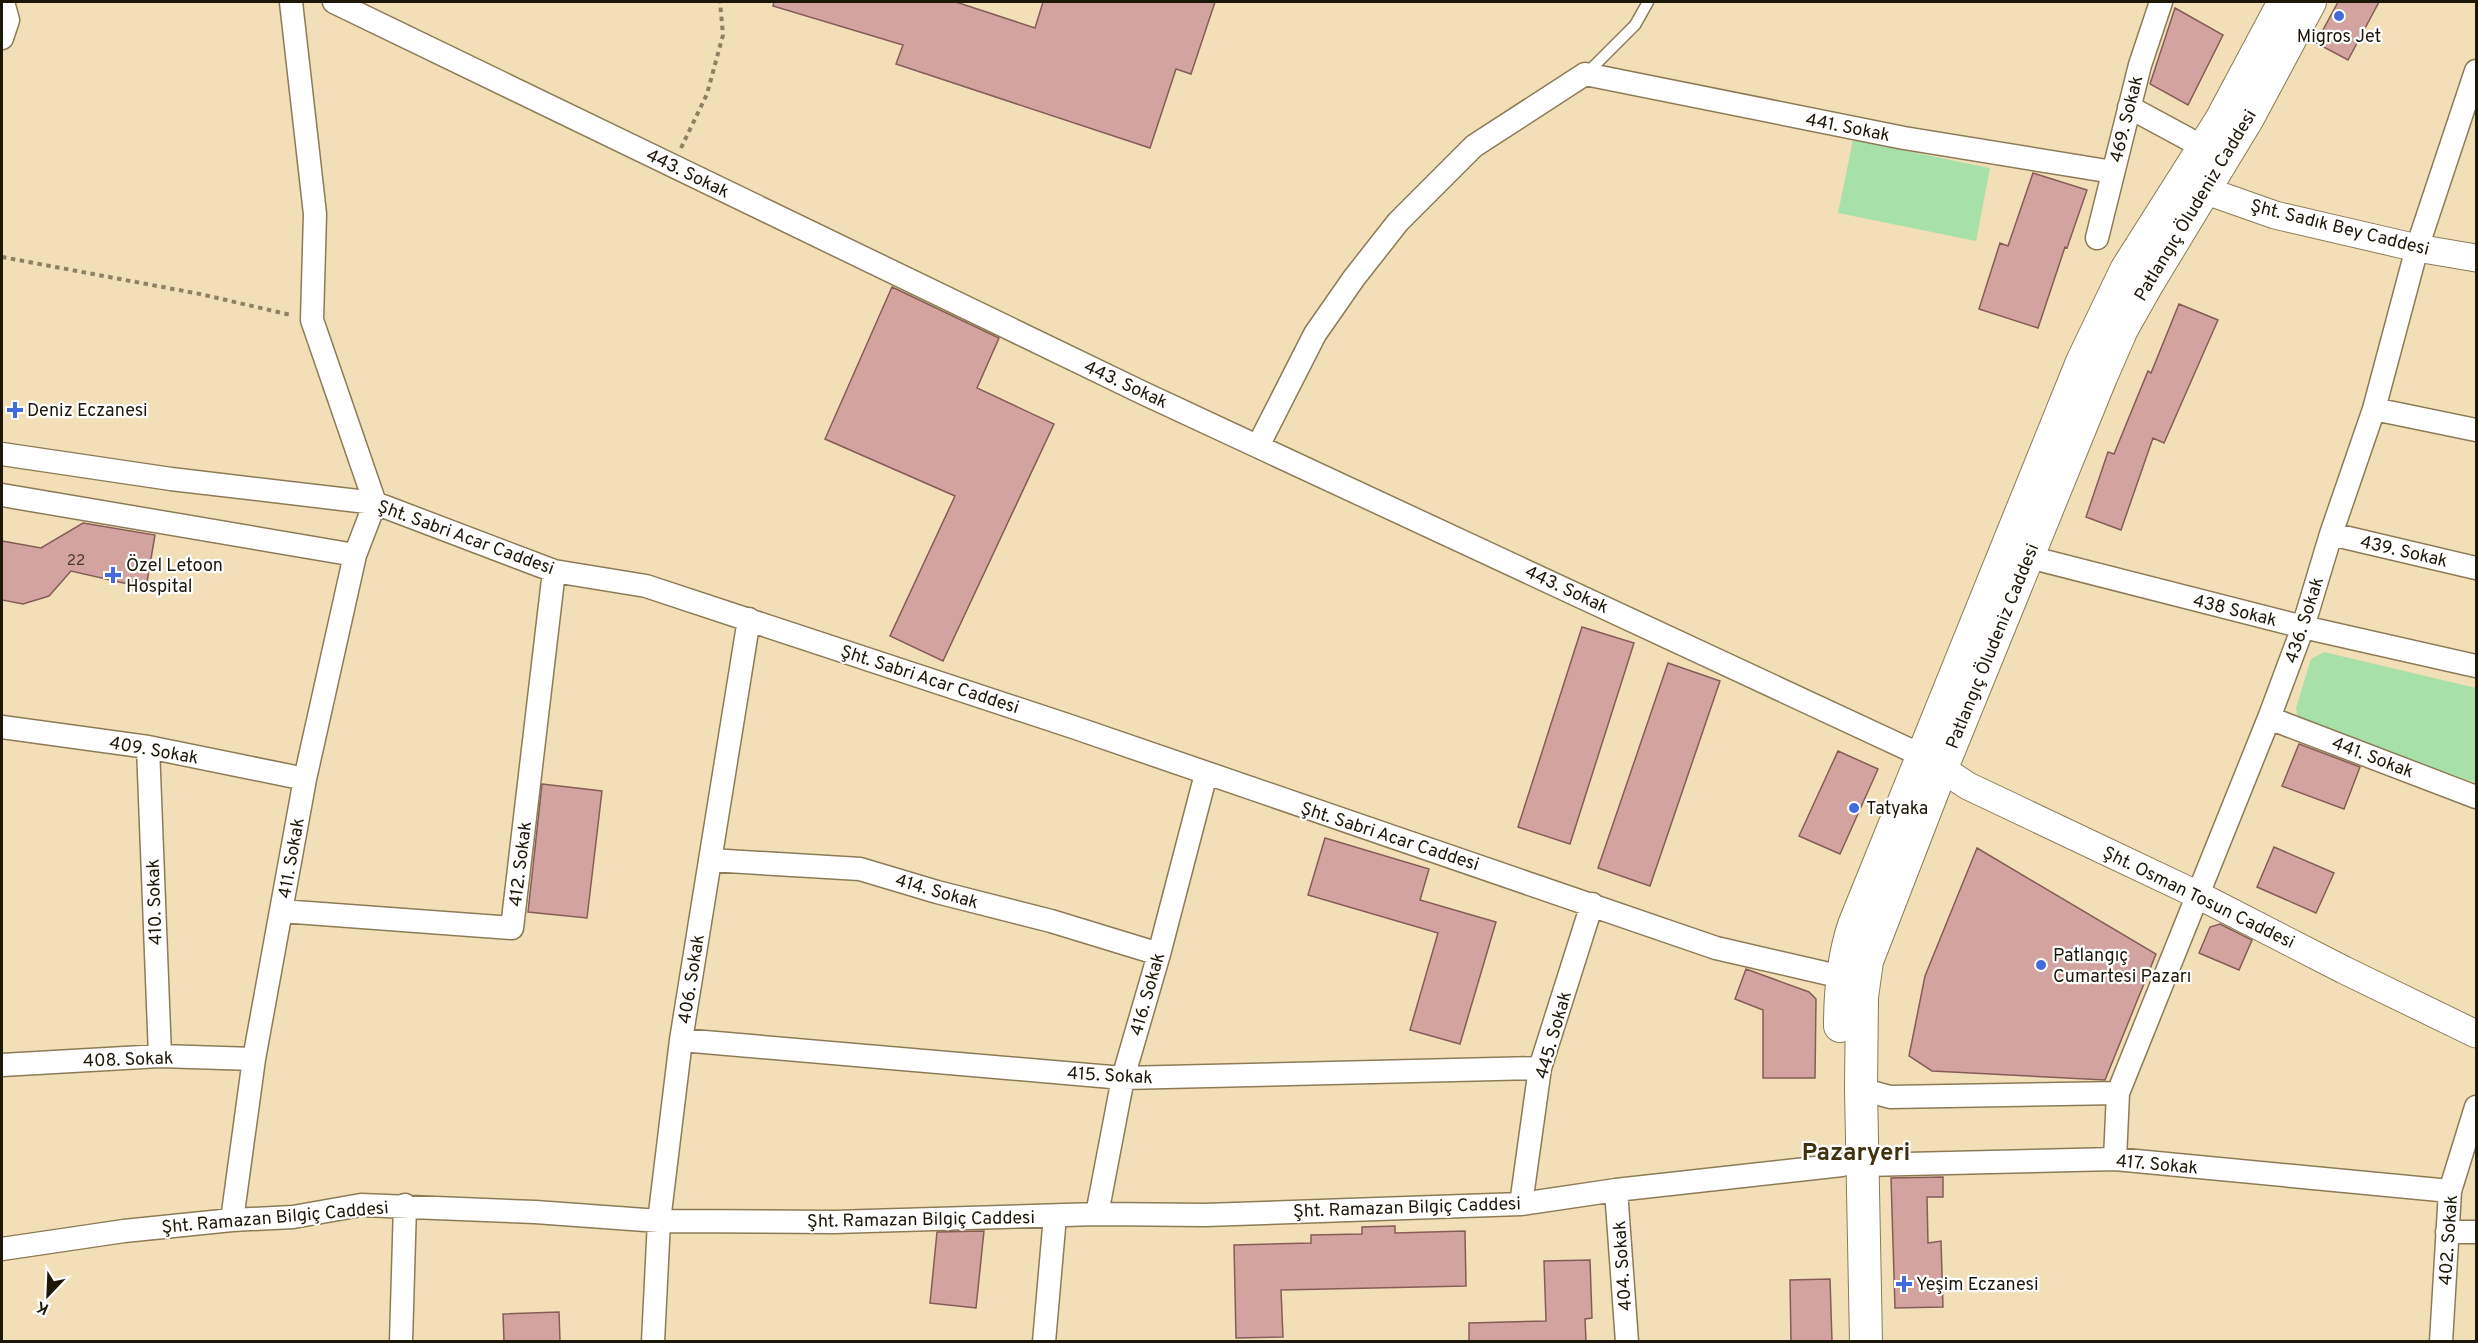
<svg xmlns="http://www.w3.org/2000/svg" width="2478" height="1343" font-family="Overpass,sans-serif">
	<rect width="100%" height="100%" fill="#f2dfb7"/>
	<!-- green -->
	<path fill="#a8e0aa" d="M1853,140L1990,168L1976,241L1838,213Z
		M2324,652L2476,688V783L2298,720L2296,708L2311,659Z"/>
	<!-- building -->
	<path fill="#d3a49f" stroke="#865c58" stroke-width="1.5" d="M774,2H956L1035,28L1043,2H1215L1191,74L1176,69L1150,148L896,64L903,45L773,6Z
		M2338,2H2379L2348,60L2316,43Z
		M2175,8L2223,35L2188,105L2150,84Z
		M2033,173L2087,190L2067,248L2065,247L2038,328L1979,309L2000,243L2008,246Z
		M892,287L999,338L977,388L1054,424L943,661L890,636L955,496L825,439Z
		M2179,304L2218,320L2164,443L2153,438L2121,530L2086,517L2108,452L2114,454L2148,371L2151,373Z
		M83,523L155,535L146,588L71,571L49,596L23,604L2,600V541L41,548Z
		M1582,627L1634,643L1570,844L1518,827Z
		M1668,663L1720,681L1650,886L1598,868Z
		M2299,744L2360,767L2344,809L2282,786Z
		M1838,751L1878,769L1840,854L1799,836Z
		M542,784L602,791L587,918L528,912Z
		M1325,838L1429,869L1420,900L1496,922L1460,1044L1410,1030L1438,933L1308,895Z
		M2274,847L2334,873L2316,913L2257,887Z
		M1977,848L2156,954L2105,1080L1932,1071L1909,1056L1925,976Z
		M2220,924L2252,940L2239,970L2199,953L2210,927Z
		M1746,969L1809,992L1816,999L1815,1078H1763V1010L1735,999Z
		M1943,1177V1197H1927L1928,1243L1941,1241L1943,1307L1895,1308L1891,1178Z
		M1395,1226V1233L1465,1231L1466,1286L1281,1290L1283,1337L1236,1338L1234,1245L1311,1243V1235L1362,1234V1227Z
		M984,1231L976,1308L930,1303L937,1232Z
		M1590,1260L1592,1318L1585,1319L1586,1341H1469V1323L1546,1321L1544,1261Z
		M1830,1279L1832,1341H1791L1790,1280Z
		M559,1312L560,1341H504L503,1314Z"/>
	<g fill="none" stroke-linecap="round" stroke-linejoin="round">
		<!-- service casing -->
		<g stroke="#8c7b56" stroke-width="13">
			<path id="service" d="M1586,74L1635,25L1648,2"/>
		</g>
		<!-- minor casing -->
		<g stroke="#8c7b56" stroke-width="25">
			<path id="minor" d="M334,2L1143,393L1923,756
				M2,38L8,20L3,2
				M2129,107L2203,147
				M2097,238L2140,65L2161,2
				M2374,409L2476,430
				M1258,446L1315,334L1354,278L1398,222L1474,146L1585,74L1904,138L2113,172
				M2,454L171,479L375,503L554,571L646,586L1073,727L1716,948L1842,977
				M2,495L355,555
				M2331,534L2476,568
				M2029,557L2303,627L2476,666
				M2269,718L2476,797
				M2,727L148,747L305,779
				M148,747L160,1056
				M710,860L860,869L937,892L1051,921L1159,954
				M281,911L512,928L554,571
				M681,1040L1123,1078L1540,1068
				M2,1065L160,1056L254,1059
				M1861,1089L1890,1097L2118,1093
				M2115,1159L2118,1093L2269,718L2303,627L2331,534L2374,409L2417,248L2476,71
				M1864,1165L2115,1159L2450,1191
				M1616,1190L1627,1342
				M1521,1204L1540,1068L1592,904
				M1097,1214L1123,1078L1159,954L1206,774
				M232,1220L254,1059L305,779L355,555L375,503L312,320L315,214L291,2
				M2447,1232H2476
				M2,1249L124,1231L232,1220L293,1217L361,1205L535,1212L659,1221L834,1222L1097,1214L1205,1215L1521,1204L1616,1190L1842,1165
				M401,1342L405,1205
				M653,1342L659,1221L681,1040L749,619
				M1044,1342L1055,1216
				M2441,1342L2450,1191L2476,1107"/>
		</g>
		<!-- tertiary casing -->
		<g stroke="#8c7b56" stroke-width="29">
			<path id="tertiary" d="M2204,190L2275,215L2417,248L2476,258
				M1924,757L1968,786L2198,895L2344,970L2476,1034"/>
		</g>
		<!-- secondary casing -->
		<g stroke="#8c7b56" stroke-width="34">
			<path id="secondary" d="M1840,1026C1840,991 1843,958 1854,925L2082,362L2126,270L2221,120L2284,2
				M1866,1342L1861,1089L1862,997L1867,961L1941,770L2101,377L2122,329L2148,283L2248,118L2310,2"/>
		</g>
		<!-- path -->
		<path stroke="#8d8064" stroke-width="4" stroke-dasharray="4.5 4.5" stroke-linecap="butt" d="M681,148L707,94L723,35L720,2
			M2,257L200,294L291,315"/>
		<!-- service -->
		<use href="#service" stroke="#fff" stroke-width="10"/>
		<!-- minor -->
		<use href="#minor" stroke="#fff" stroke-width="22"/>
		<!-- tertiary -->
		<use href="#tertiary" stroke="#fff" stroke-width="27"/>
		<!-- secondary -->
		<use href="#secondary" stroke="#fff" stroke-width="32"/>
	</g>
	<!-- markers -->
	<g fill="#426cde" stroke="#fff" stroke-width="2">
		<circle cx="2339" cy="16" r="6"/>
		<path d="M12 401h6v6h6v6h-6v6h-6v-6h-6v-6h6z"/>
		<path d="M110 566h6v6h6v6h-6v6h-6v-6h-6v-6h6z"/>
		<circle cx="1854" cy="808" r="6"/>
		<circle cx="2041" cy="965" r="6"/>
		<path d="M1901 1275h6v6h6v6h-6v6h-6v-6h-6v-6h6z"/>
	</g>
	<g text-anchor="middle" stroke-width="4.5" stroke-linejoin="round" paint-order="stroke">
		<!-- number labels -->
		<g font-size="15" fill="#4a3a2e">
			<text x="76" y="565">22</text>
		</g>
		<!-- poi labels -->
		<g font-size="18" fill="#1d1708" stroke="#fff" text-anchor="start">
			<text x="2339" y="42" text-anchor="middle">Migros Jet</text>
			<text x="27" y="416">Deniz Eczanesi</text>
			<text x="126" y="571">Özel Letoon<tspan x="126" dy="21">Hospital</tspan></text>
			<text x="1866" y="814">Tatyaka</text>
			<text x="2053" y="961">Patlangıç<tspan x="2053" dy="21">Cumartesi Pazarı</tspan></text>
			<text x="1916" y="1290">Yeşim Eczanesi</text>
		</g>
		<!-- street labels -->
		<g font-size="18" fill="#1d1708" stroke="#fff">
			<text transform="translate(2126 119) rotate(-76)" y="6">469. Sokak</text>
			<text transform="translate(1848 127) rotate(11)" y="6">441. Sokak</text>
			<text transform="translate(688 173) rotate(26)" y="6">443. Sokak</text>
			<text transform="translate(2195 205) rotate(-59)" y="6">Patlangıç Öludeniz Caddesi</text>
			<text transform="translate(2340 227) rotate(14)" y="6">Şht. Sadık Bey Caddesi</text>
			<text transform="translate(1126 384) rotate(25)" y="6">443. Sokak</text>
			<text transform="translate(466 537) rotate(20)" y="6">Şht. Sabri Acar Caddesi</text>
			<text transform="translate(2404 551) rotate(13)" y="6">439. Sokak</text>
			<text transform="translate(1567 589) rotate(25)" y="6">443. Sokak</text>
			<text transform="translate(2235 610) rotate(14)" y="6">438 Sokak</text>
			<text transform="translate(2304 620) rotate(-72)" y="6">436. Sokak</text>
			<text transform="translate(1992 646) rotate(-68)" y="6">Patlangıç Öludeniz Caddesi</text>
			<text transform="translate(930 679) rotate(18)" y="6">Şht. Sabri Acar Caddesi</text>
			<text transform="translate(154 750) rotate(10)" y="6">409. Sokak</text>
			<text transform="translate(2373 757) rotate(21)" y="6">441. Sokak</text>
			<text transform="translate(1390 836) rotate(18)" y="6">Şht. Sabri Acar Caddesi</text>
			<text transform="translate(291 858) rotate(-80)" y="6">411. Sokak</text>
			<text transform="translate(520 864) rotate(-83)" y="6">412. Sokak</text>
			<text transform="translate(937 891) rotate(16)" y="6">414. Sokak</text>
			<text transform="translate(2199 897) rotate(26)" y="6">Şht. Osman Tosun Caddesi</text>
			<text transform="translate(154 902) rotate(-92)" y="6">410. Sokak</text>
			<text transform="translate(691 979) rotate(-81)" y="6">406. Sokak</text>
			<text transform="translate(1147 994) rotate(-74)" y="6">416. Sokak</text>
			<text transform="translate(1553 1035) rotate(-74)" y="6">445. Sokak</text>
			<text transform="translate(128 1059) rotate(-2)" y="6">408. Sokak</text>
			<text transform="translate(1110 1075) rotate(3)" y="6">415. Sokak</text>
			<text transform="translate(2157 1164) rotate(5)" y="6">417. Sokak</text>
			<text transform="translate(1407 1207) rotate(-2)" y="6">Şht. Ramazan Bilgiç Caddesi</text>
			<text transform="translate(275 1217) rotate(-5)" y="6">Şht. Ramazan Bilgiç Caddesi</text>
			<text transform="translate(921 1219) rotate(-1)" y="6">Şht. Ramazan Bilgiç Caddesi</text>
			<text transform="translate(2448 1240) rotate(-86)" y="6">402. Sokak</text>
			<text transform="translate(1622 1266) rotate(-94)" y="6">404. Sokak</text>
		</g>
		<!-- district labels -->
		<g font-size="24" font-weight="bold" fill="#41320d" stroke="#fff">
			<text x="1856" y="1160">Pazaryeri</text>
		</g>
	</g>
	<!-- border -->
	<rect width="2478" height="1343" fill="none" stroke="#1d1708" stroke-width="6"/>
	<!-- north arrow -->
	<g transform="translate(48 1295) rotate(203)" stroke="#ffffff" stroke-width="4.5" paint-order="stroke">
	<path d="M0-4.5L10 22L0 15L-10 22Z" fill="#1d1708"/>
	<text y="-9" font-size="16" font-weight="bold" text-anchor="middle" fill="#1d1708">K</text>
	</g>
</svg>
